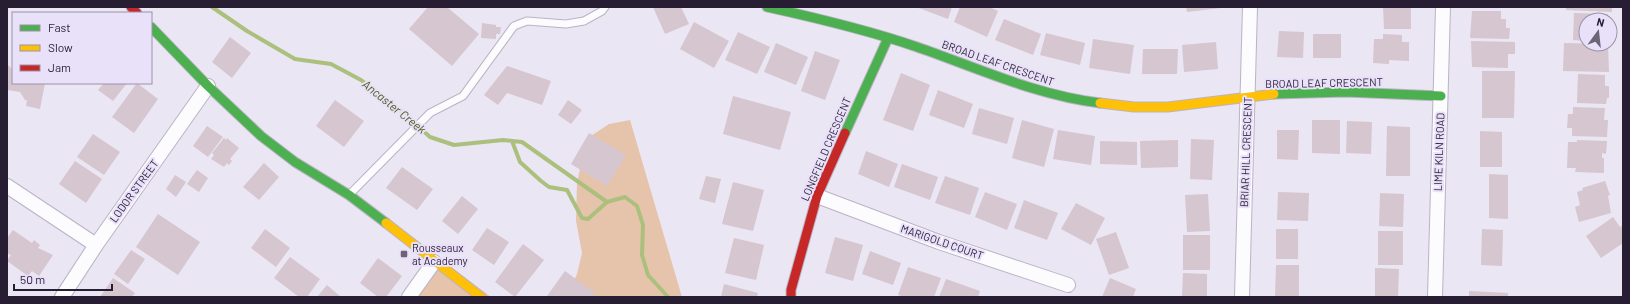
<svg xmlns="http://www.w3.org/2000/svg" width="1630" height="304" font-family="Barlow,sans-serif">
	<rect width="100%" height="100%" fill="#eae6f3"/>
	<!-- green -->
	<path fill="#e6c4ac" d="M630,120L682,297H567L577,274L582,253L576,221L577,183L584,149L591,136L609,124Z
		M435,255L491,297H403Z"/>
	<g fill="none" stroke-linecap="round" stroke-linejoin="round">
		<!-- stream -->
		<path stroke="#acc07e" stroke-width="4" d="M212,7L247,31L295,59L331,64L361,80L400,110L430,137L454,145L503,140L522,142L607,202L625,197L637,206L643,225L642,255L648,275L668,297
			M512,141L520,162L541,181L549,187L567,190L582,218L588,219L607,202"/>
	</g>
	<!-- building -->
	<path fill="#d6c6cf" d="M428,7H447L479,34L452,66L409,29Z
		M653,7H681L689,24L665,34Z
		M916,7H952L948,19Z
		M960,7H989L998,11L987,37L954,22Z
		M1186,7H1221V8L1187,12Z
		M1383,7H1411V29H1384Z
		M1566,7H1612V12L1566,10Z
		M1472,11H1501V19H1506V28H1510L1509,39L1470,38Z
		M1574,13L1608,14L1607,20H1586V41L1573,40Z
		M1004,19L1041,34L1033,55L995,40Z
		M694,22L729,41L714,68L680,49Z
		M482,23L496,25V27H501L500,34H496V39L481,38Z
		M1279,31L1304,32L1303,58L1277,57Z
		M738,32L770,47L757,74L725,60Z
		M1046,33L1085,43L1080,65L1040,55Z
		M1313,34H1341V58H1313Z
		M1383,34L1402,35V42H1409V61L1389,60V64L1373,63L1374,39H1383Z
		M230,37L251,53L232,78L212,62Z
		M1093,39L1134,45L1130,74L1089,68Z
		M1471,41L1515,42V54H1508V68L1472,67Z
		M1216,42L1218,69L1184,72L1182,45Z
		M776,43L808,57L796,85L764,72Z
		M1564,43L1608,44L1609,72L1563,71Z
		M1143,49H1178L1177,74H1142Z
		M815,51L840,60L825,100L801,91Z
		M7,64L13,70V83H45L40,109L26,106L27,100H25L20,92L7,90Z
		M507,66L551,81L542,105L507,93L498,105L484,95Z
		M1482,71H1515L1514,118H1482Z
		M901,73L930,85L913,131L883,120Z
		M1578,74L1605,75V86H1609V98H1607L1606,104L1577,103Z
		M104,83H127L113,101L98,90Z
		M137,83L158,99L134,133L112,117Z
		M938,90L973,104L964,128L929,115Z
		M733,96L791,112L780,150L723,134Z
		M335,100L364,121L344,147L316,126Z
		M568,100L582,110L571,124L558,115Z
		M1573,107L1605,108L1604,120H1608L1607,137L1572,136V128H1567L1568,114H1573Z
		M979,108L1014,118L1007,144L972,134Z
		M1022,120L1054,129L1044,167L1012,158Z
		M1312,120H1340V154L1312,153Z
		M1347,121L1372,122L1371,154L1346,153Z
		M207,126L223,137L208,157L193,146Z
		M1387,126L1410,127V176H1386Z
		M1058,130L1095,136L1091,165L1053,159Z
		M1277,130H1299L1298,160L1277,159Z
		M1480,131L1502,132V167H1480Z
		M589,133L626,155L607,186L571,164Z
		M93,134L120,152L104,175L77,157Z
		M224,138L226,140L227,138L239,148L230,159L232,161L229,165L227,163L224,167L211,159L214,155L212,153Z
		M1191,139L1214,140L1212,180L1190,179Z
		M1178,140V167L1141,168L1140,141Z
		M1577,140L1607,141L1606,154L1602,153V158H1604V173L1575,172L1576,168H1567L1568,142H1577Z
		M1100,141L1137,142V165L1100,164Z
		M866,151L898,164L889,187L858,174Z
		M75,161L102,179L86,203L59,184Z
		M264,163L279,177L259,200L243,187Z
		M902,164L938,177L930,200L894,187Z
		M402,167L433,189L417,210L386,188Z
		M197,170L208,178L199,192L187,184Z
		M1489,174L1508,175V219L1489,218Z
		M175,175L186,182L176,197L166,189Z
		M706,176L721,179L715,203L699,199Z
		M945,176L979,188L970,215L935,203Z
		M1605,181L1610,195L1608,196L1611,213L1579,222L1575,207L1580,205L1577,192L1583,190L1582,188Z
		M733,182L764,190L753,231L722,224Z
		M985,192L1017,204L1007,230L975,217Z
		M1278,192L1309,193L1308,221L1277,220Z
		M1380,193L1404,194L1403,227L1379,226Z
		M1208,194L1210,231L1187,232L1185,195Z
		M462,196L478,209L458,234L442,221Z
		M1024,200L1058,213L1047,240L1014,228Z
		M1076,203L1105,218L1091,245L1061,229Z
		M158,214L200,242L178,275L136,247Z
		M1613,217L1620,227L1622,226L1623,228V243L1601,258L1586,236Z
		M487,228L509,242L494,265L472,250Z
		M265,229L290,248L276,267L251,248Z
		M1276,229H1298V259H1276Z
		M1482,229L1503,230L1502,266L1481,265Z
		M13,230L32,243L34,240L40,245L38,248L53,255L39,276L32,271L28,276L7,261L11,255L7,253V238Z
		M1378,231H1403V265H1378Z
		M1116,232L1129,268L1109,275L1096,239Z
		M1183,235H1210V270H1183Z
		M835,237L863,245L853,281L825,273Z
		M734,238L764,245L756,280L725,273Z
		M523,244L544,260L515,297L495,282Z
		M131,250L145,259L128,284L114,274Z
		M870,251L901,263L893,285L862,274Z
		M290,257L320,279L307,297H299L274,278Z
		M378,258L402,276L386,297H378L360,283Z
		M1276,265H1299V297H1275Z
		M908,267L941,278L934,297H904L898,295Z
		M1375,268L1399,269L1398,297H1375Z
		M565,271L595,293L592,297L547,296Z
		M1183,273L1207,274V297H1182Z
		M113,278L135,293L132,297H100Z
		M1110,278L1136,289L1133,297H1102Z
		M946,279L980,291L978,297H939Z
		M724,284L758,293L757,297H721Z
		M327,285L341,297H317Z
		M1469,291L1508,293V297H1469Z"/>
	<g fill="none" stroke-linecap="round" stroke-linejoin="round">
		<!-- lane casing -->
		<g stroke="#bab3c4" stroke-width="9">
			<path id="lane" d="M350,194L430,113L463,96L514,26L527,21L566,24L584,21L602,11L605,7"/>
		</g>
		<!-- street casing -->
		<g stroke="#bab3c4" stroke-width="16">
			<path id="street" d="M7,186L96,245
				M817,196L939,242L1068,285
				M62,297L96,245L208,86
				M409,297L434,262
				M1242,297L1250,7
				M1435,297L1443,7"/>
		</g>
		<!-- fast casing -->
		<g stroke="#bab3c4" stroke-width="11">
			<path id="fast" d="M767,7C817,18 868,30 917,47C978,68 1035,95 1100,103
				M151,27L208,86L261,136L295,162L349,195L386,223
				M1274,94L1346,92L1441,96
				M845,133L888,38"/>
		</g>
		<!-- slow casing -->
		<g stroke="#bab3c4" stroke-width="11">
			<path id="slow" d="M1100,103L1134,107H1168L1274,94
				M386,223L481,297"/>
		</g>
		<!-- jam casing -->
		<g stroke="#bab3c4" stroke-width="11">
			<path id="jam" d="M131,7L137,13
				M791,297V290L817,196L845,133"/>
		</g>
		<!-- lane -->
		<use href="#lane" stroke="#fcfbfd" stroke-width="7"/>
		<!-- street -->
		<use href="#street" stroke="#fcfbfd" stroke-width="14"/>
		<!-- fast -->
		<use href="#fast" stroke="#4caf50" stroke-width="9"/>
		<!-- slow -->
		<use href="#slow" stroke="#ffc107" stroke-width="9"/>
		<!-- jam -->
		<use href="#jam" stroke="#c62828" stroke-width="9"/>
	</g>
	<!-- markers -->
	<rect fill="#6c6477" stroke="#e9e0f9" stroke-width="1.5" x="400" y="250" width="8" height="8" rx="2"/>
	<g text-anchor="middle" stroke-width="4" stroke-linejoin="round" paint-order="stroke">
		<!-- street labels -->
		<g font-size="11" fill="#281e34" stroke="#e9e0f9">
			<text transform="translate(998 63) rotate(19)" y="4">BROAD LEAF CRESCENT</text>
			<text transform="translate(1324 83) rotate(-1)" y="4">BROAD LEAF CRESCENT</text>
			<text transform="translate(826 149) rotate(-67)" y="4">LONGFIELD CRESCENT</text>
			<text transform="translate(1246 152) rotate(-88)" y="4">BRIAR HILL CRESCENT</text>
			<text transform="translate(1439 152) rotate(-88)" y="4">LIME KILN ROAD</text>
			<text transform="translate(134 191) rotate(-54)" y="4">LODOR STREET</text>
			<text transform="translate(942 242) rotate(19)" y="4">MARIGOLD COURT</text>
		</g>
		<!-- poi labels -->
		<g font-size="11" fill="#281e34" stroke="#e9e0f9" text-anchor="start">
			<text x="412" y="252">Rousseaux<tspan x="412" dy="13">at Academy</tspan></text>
		</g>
		<!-- water labels -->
		<g font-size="12" font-style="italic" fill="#4b5e18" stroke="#e9e0f9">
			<text transform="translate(394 107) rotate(39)" y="4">Ancaster Creek</text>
		</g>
	</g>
	<!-- border -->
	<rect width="1630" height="304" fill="none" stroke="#281e34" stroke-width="16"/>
	<!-- legend -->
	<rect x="12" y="12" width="140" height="72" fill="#e9e0f9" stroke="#9c92aa"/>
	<rect x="20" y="25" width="20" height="6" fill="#4caf50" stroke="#9c92aa"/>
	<text x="48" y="32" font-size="12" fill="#281e34">Fast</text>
	<rect x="20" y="45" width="20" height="6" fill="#ffc107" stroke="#9c92aa"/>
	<text x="48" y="52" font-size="12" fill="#281e34">Slow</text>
	<rect x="20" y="65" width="20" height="6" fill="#c62828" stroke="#9c92aa"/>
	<text x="48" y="72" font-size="12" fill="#281e34">Jam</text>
	<!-- north arrow -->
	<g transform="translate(1598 32) rotate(15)"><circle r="19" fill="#e9e0f9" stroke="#9c92aa"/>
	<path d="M0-3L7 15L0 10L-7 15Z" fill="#6c6477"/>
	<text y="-6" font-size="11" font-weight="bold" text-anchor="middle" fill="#281e34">N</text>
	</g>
	<!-- scale -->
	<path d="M14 284v6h98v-6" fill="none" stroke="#281e34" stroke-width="2"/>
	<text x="20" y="284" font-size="12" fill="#281e34" stroke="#e9e0f9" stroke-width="3" paint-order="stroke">50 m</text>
</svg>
